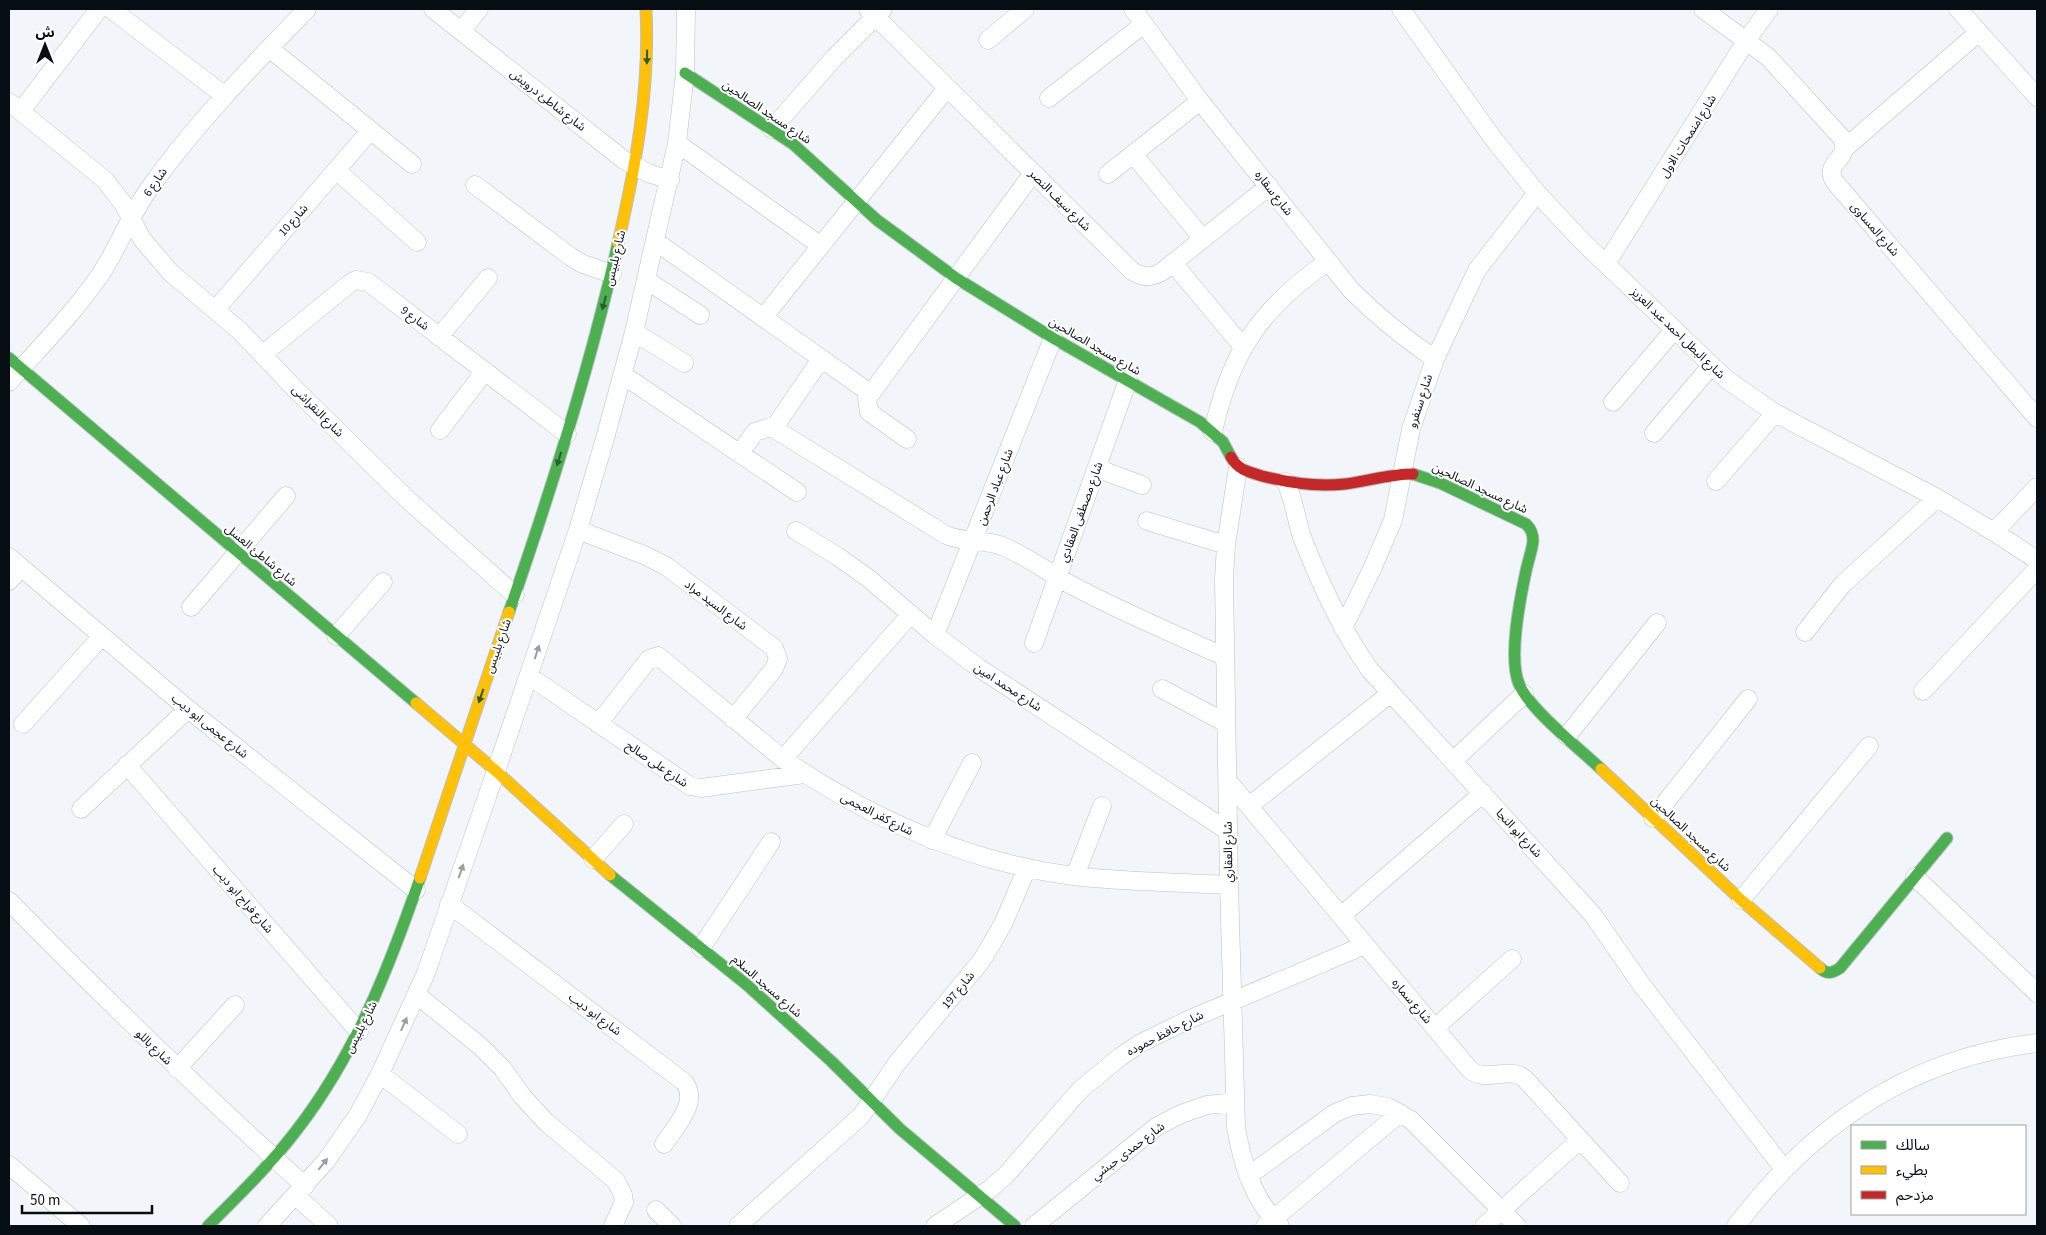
<svg xmlns="http://www.w3.org/2000/svg" width="2046" height="1235" font-family="'Source Sans 3','Noto Sans Arabic',sans-serif">
	<rect width="100%" height="100%" fill="#f2f6fa"/>
	<g fill="none" stroke-linecap="round" stroke-linejoin="round">
		<!-- street casing -->
		<g stroke="#bac0c5" stroke-width="19">
			<path id="street" d="M111,9L225,96
				M433,9L624,160L648,173L670,180
				M868,9L1132,271C1144,278 1152,278 1163,271L1269,186
				M1133,9L1200,101L1351,290C1377,316 1404,338 1435,359
				M1401,9L1492,137L1537,193L1582,241L1726,379L1775,413L1937,498L1994,532L2037,560
				M1703,9L1768,57L1841,137C1854,159 1823,161 1834,181L2037,418
				M1958,9L2037,97
				M461,31L479,9
				M988,40L1025,9
				M269,48L412,164
				M1049,98L1144,24
				M9,102L105,180L124,205L142,239L171,273L240,331L296,390L407,499L515,595
				M21,111L99,9
				M772,129L834,58L883,9
				M677,143L821,246
				M1845,148L1979,32
				M1133,154L1203,239
				M336,170L417,242
				M1108,174L1200,101
				M475,185L571,257L583,264L612,274
				M655,241L870,393
				M1173,263L1243,347
				M1606,264L1746,41L1769,9
				M646,280L700,315
				M216,309L370,131
				M763,318L947,88
				M634,332L684,363
				M439,337L488,278
				M263,354L349,284L356,280L368,282L567,434
				M623,375L797,492
				M9,382C40,347 74,313 100,275C119,246 131,213 151,186C197,122 253,65 307,9
				M1613,402L1674,330
				M773,428L946,535C965,543 984,539 1002,546C1029,557 1050,574 1075,587C1124,613 1175,634 1225,657
				M440,430L485,371
				M1213,432C1230,353 1261,308 1327,262
				M1654,433L1711,366
				M907,439L869,412L867,399L1033,173
				M740,453L755,432L776,425L821,359
				M1238,467L1226,545L1224,579L1229,885L1236,1127C1242,1163 1253,1200 1280,1226
				M1096,468L1142,485
				M1716,481L1775,413
				M1285,482C1292,491 1297,523 1302,537C1320,583 1341,630 1370,670L1593,915L1641,984L1784,1169
				M1147,521L1226,545
				M578,530L644,555L666,566L774,648L778,659L774,669L733,719
				M796,531L837,556L868,578L935,635L979,668L1228,831
				M1994,532L2037,487
				M9,557L188,709L416,890
				M9,581L21,568
				M191,607L286,496
				M1343,628L1373,567L1393,520L1411,429L1435,359L1477,270L1537,193
				M1805,632L1842,585L1937,498
				M935,635L1053,338
				M336,636L383,582
				M1034,643L1128,380
				M529,676L690,786L701,788L805,774
				M1162,689L1226,723
				M1923,691L2037,569
				M23,724L102,636
				M598,724L649,659L658,656L783,759C871,819 967,862 1073,876C1124,882 1177,882 1229,885
				M1567,736L1657,623
				M783,759L911,614
				M1453,761L1524,694
				M127,765L359,1032
				M1227,780L1470,1070C1486,1083 1507,1066 1524,1078L1620,1183
				M1249,806L1391,693
				M81,809L188,709
				M1653,818L1748,699
				M932,840L972,763
				M593,859L624,824
				M1075,876L1102,806
				M1915,877L2037,993
				M1741,900L1869,746
				M9,901C105,999 203,1094 305,1186
				M449,904L684,1082C700,1102 675,1127 664,1144
				M1341,916L1483,793
				M701,948L771,842
				M417,995L480,1046L503,1069L522,1096L546,1122L616,1181L623,1195L624,1202L613,1226
				M1435,1028L1512,959
				M177,1069L235,1005
				M380,1074L458,1134
				M9,1165L81,1226
				M1248,1176L1335,1113L1352,1106L1370,1104L1388,1107L1411,1120L1517,1226
				M296,1196L329,1226
				M656,1210L672,1226
				M267,1226L326,1161L358,1115L380,1074L426,973L496,771L578,530L604,442L634,332L677,143L685,73L686,9
				M738,1226L861,1116L897,1063L982,960L1003,924L1027,868
				M935,1226L990,1189L1007,1174L1080,1090L1120,1057L1141,1043L1188,1020L1365,945
				M1034,1226L1156,1127L1181,1114L1207,1105L1235,1102
				M1265,1226L1400,1113
				M1484,1226L1580,1140
				M1736,1226C1812,1125 1910,1058 2037,1043"/>
		</g>
		<!-- fast casing -->
		<g stroke="#bac0c5" stroke-width="13">
			<path id="fast" d="M685,73L793,144L877,220L956,278L1053,338L1200,422L1223,442L1231,457
				M9,358L416,703
				M1413,474L1440,483L1526,524C1531,529 1533,533 1533,541C1532,551 1528,561 1526,571C1520,599 1508,657 1519,684C1529,709 1580,749 1601,769
				M509,612C551,491 590,368 618,243
				M610,875L747,985L831,1061L900,1129L1015,1226
				M1820,968C1827,975 1832,973 1840,968L1947,838
				M208,1226C239,1195 270,1165 296,1131C355,1055 389,968 420,878"/>
		</g>
		<!-- slow casing -->
		<g stroke="#bac0c5" stroke-width="13">
			<path id="slow" d="M618,243C636,165 650,89 646,9
				M416,703L496,771L610,875
				M1601,769L1741,900L1820,968
				M420,878L509,612"/>
		</g>
		<!-- jam casing -->
		<g stroke="#bac0c5" stroke-width="13">
			<path id="jam" d="M1231,457C1238,470 1249,472 1262,476C1289,483 1318,487 1345,484C1368,481 1390,474 1413,474"/>
		</g>
		<!-- street -->
		<use href="#street" stroke="#fdfefe" stroke-width="18"/>
		<!-- fast -->
		<use href="#fast" stroke="#4caf50" stroke-width="11"/>
		<!-- slow -->
		<use href="#slow" stroke="#ffc107" stroke-width="11"/>
		<!-- jam -->
		<use href="#jam" stroke="#c62828" stroke-width="11"/>
	</g>
	<!-- one-way arrows -->
	<defs><path id="oneway-solid" d="M-6-.8H1V-3.2L6.5 0L1 3.2V.8H-6Z" transform="scale(1.25)"/></defs>
	<g fill="#2a5e32">
		<use href="#oneway-solid" transform="translate(647 57) rotate(91)"/>
		<use href="#oneway-solid" transform="translate(604 303) rotate(105)"/>
		<use href="#oneway-solid" transform="translate(559 459) rotate(107)"/>
		<use href="#oneway-solid" transform="translate(481 696) rotate(109)"/>
	</g>
	<g fill="#9b9ea0">
		<use href="#oneway-solid" transform="translate(537 652) rotate(-72)"/>
		<use href="#oneway-solid" transform="translate(461 871) rotate(-71)"/>
		<use href="#oneway-solid" transform="translate(404 1024) rotate(-66)"/>
		<use href="#oneway-solid" transform="translate(323 1164) rotate(-51)"/>
	</g>
	<g text-anchor="middle" stroke-width="4" stroke-linejoin="round" paint-order="stroke">
		<!-- street labels -->
		<g font-size="12" fill="#070e13" stroke="#fff">
			<text transform="translate(548 100) rotate(38)" y="4">شارع شاطئ درويش</text>
			<text transform="translate(767 112) rotate(34)" y="4">شارع مسجد الصالحين</text>
			<text transform="translate(1688 136) rotate(-58)" y="4">شارع امنمحات الاول</text>
			<text transform="translate(155 182) rotate(-55)" y="4">شارع 6</text>
			<text transform="translate(1274 193) rotate(52)" y="4">شارع سقاره</text>
			<text transform="translate(1060 200) rotate(45)" y="4">شارع سيف النصر</text>
			<text transform="translate(293 220) rotate(-49)" y="4">شارع 10</text>
			<text transform="translate(1875 229) rotate(49)" y="4">شارع المساوى</text>
			<text transform="translate(615 258) rotate(-77)" y="4">شارع بلبيس</text>
			<text transform="translate(415 318) rotate(37)" y="4">شارع 9</text>
			<text transform="translate(1678 333) rotate(44)" y="4">شارع البطل احمد عبد العزيز</text>
			<text transform="translate(1095 346) rotate(30)" y="4">شارع مسجد الصالحين</text>
			<text transform="translate(1420 401) rotate(-72)" y="4">شارع سنفرو</text>
			<text transform="translate(318 411) rotate(45)" y="4">شارع النقراشى</text>
			<text transform="translate(995 487) rotate(-69)" y="4">شارع عباد الرحمن</text>
			<text transform="translate(1480 488) rotate(25)" y="4">شارع مسجد الصالحين</text>
			<text transform="translate(1081 512) rotate(-70)" y="4">شارع مصطفى العقادي</text>
			<text transform="translate(261 555) rotate(40)" y="4">شارع شاطئ العسل</text>
			<text transform="translate(716 605) rotate(37)" y="4">شارع السيد مراد</text>
			<text transform="translate(498 646) rotate(-71)" y="4">شارع بلبيس</text>
			<text transform="translate(1008 687) rotate(33)" y="4">شارع محمد امين</text>
			<text transform="translate(210 726) rotate(39)" y="4">شارع عجمى ابو ديب</text>
			<text transform="translate(657 764) rotate(34)" y="4">شارع على صالح</text>
			<text transform="translate(877 814) rotate(27)" y="4">شارع كفر العجمى</text>
			<text transform="translate(1519 833) rotate(47)" y="4">شارع ابو النجا</text>
			<text transform="translate(1691 834) rotate(43)" y="4">شارع مسجد الصالحين</text>
			<text transform="translate(1228 852) rotate(-91)" y="4">شارع العقاري</text>
			<text transform="translate(243 899) rotate(49)" y="4">شارع فراج ابو ديب</text>
			<text transform="translate(767 986) rotate(41)" y="4">شارع مسجد السلام</text>
			<text transform="translate(958 990) rotate(-51)" y="4">شارع 197</text>
			<text transform="translate(1412 1001) rotate(50)" y="4">شارع سماره</text>
			<text transform="translate(595 1014) rotate(37)" y="4">شارع ابو ديب</text>
			<text transform="translate(361 1027) rotate(-63)" y="4">شارع بلبيس</text>
			<text transform="translate(1165 1033) rotate(-27)" y="4">شارع حافظ حموده</text>
			<text transform="translate(154 1047) rotate(44)" y="4">شارع باللو</text>
			<text transform="translate(1128 1151) rotate(-37)" y="4">شارع حمدى حبشي</text>
		</g>
	</g>
	<!-- border -->
	<rect width="2046" height="1235" fill="none" stroke="#070e13" stroke-width="20"/>
	<!-- legend -->
	<rect x="1851" y="1125" width="175" height="90" fill="#ffffff" stroke="#9c9fa1"/>
	<rect x="1861" y="1141" width="25" height="8" fill="#4caf50" stroke="#9c9fa1"/>
	<text x="1896" y="1150" font-size="15" fill="#070e13">سالك</text>
	<rect x="1861" y="1166" width="25" height="8" fill="#ffc107" stroke="#9c9fa1"/>
	<text x="1896" y="1175" font-size="15" fill="#070e13">بطيء</text>
	<rect x="1861" y="1191" width="25" height="8" fill="#c62828" stroke="#9c9fa1"/>
	<text x="1896" y="1200" font-size="15" fill="#070e13">مزدحم</text>
	<!-- north arrow -->
	<g transform="translate(45 45)" stroke="#ffffff" stroke-width="4" paint-order="stroke">
	<path d="M0-4L9 19L0 12L-9 19Z" fill="#070e13"/>
	<text y="-8" font-size="14" font-weight="bold" text-anchor="middle" fill="#070e13">ش</text>
	</g>
	<!-- scale -->
	<path d="M22 1205v8h130v-8" fill="none" stroke="#070e13" stroke-width="2.5"/>
	<text x="30" y="1205" font-size="15" fill="#070e13" stroke="#ffffff" stroke-width="4" paint-order="stroke">50 m</text>
</svg>
